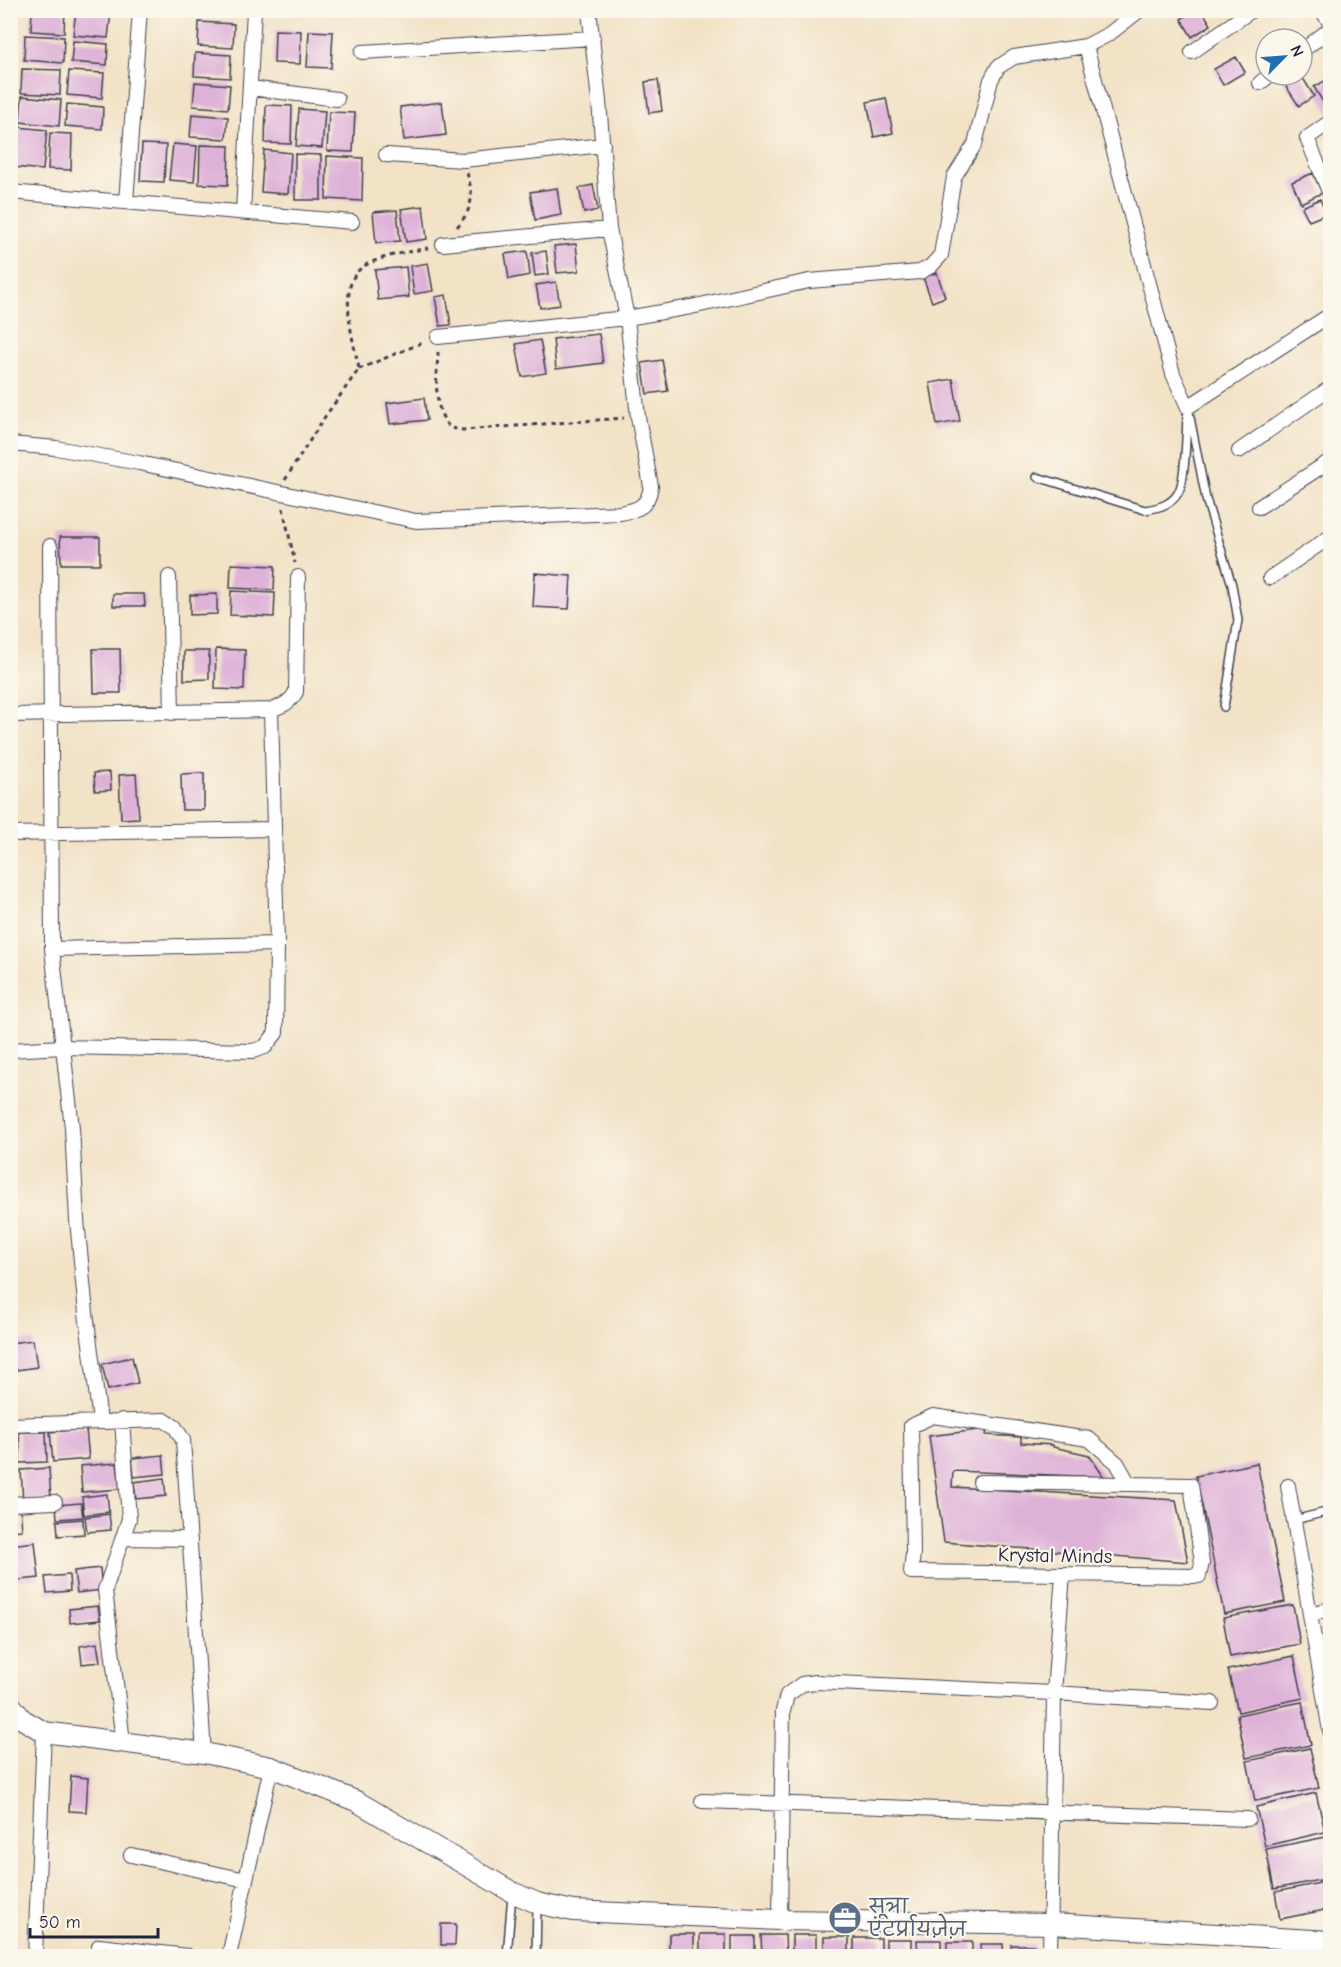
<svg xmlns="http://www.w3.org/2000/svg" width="1341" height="1967" font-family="'Comic Neue','Playpen Sans Deva',sans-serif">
	<rect width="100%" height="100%" fill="#fbf7ec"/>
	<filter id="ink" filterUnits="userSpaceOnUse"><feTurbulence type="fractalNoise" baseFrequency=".0167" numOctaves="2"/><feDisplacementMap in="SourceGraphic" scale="12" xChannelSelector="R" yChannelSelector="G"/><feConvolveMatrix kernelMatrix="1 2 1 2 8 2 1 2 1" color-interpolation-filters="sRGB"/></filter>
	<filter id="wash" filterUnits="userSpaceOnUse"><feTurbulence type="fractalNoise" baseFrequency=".008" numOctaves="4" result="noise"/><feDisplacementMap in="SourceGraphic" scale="24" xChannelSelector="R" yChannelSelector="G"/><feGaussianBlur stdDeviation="1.35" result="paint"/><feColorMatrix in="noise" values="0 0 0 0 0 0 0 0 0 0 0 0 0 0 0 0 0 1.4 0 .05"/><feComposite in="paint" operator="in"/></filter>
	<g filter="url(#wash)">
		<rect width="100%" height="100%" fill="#f2e2c6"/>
		<g id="blocks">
			<!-- building -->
			<path fill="#deb1d8" d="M32,10H65L64,33L31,31Z
				M76,10L111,12L108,38L73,35Z
				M1175,10H1188L1179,16Z
				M1195,10H1202L1211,25L1192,37L1181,19Z
				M199,22L234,24L233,48L198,46Z
				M275,30L301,31L300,64L274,63Z
				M309,31L333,32L331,68L307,67Z
				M25,35L64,37L63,63L24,60Z
				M73,41L108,44L107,65L71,62Z
				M195,53L231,55L230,78L194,76Z
				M1236,57L1245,72L1223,85L1214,69Z
				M22,69L61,70L60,95L21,93Z
				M69,71L104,73L102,98L67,95Z
				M1287,75H1301L1314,96L1299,106L1281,79Z
				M1328,79L1330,83V114L1314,87Z
				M658,80L662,111L649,113L645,82Z
				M195,82L230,85L228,109L193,106Z
				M22,96L61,100L59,126L20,122Z
				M886,98L893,133L874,137L867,102Z
				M442,102L446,135L404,140L400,107Z
				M67,104L103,107L102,129L65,126Z
				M266,105L292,106L291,144L265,143Z
				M299,109L325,111L322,148L296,146Z
				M329,112L355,113L353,152L327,151Z
				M192,114L228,117L226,139L190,137Z
				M18,127L47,130L43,170L14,167Z
				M50,133L72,134L71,170L48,169Z
				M142,144L166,145L164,182L140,181Z
				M173,144L197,146L194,182L169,180Z
				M200,145L229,146L228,185L199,184Z
				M264,150L291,153L288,194L261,192Z
				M295,154L321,155V200H295Z
				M327,156L363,158L362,201L326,199Z
				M1313,173L1322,193L1301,203L1292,182Z
				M593,185L598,210L584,213L579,188Z
				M557,188L561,215L535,220L530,192Z
				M1320,199L1326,214L1309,221L1302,207Z
				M423,206L427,239L406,242L401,209Z
				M397,210L400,241L376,243L373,212Z
				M576,244L579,271L557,273L554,246Z
				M527,251L530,275L509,279L505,254Z
				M546,251L549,274L535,276L532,253Z
				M428,263L433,291L414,294L410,266Z
				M406,267L409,297L378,300L375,270Z
				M937,273L945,297L932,302L923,277Z
				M556,282L560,305L540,308L536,285Z
				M446,295L451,325L440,326L435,297Z
				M599,334L603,363L556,369L553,339Z
				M540,340L546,373L522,377L516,344Z
				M662,360L668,391L647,394L642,363Z
				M953,379L960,421L937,425L930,383Z
				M424,398L427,420L390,424L387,403Z
				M60,537H100V564H61Z
				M231,564L275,566L274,590L230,588Z
				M535,573L571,576L569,609L533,607Z
				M231,591L275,593L274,617L230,615Z
				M113,594H144L145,606H113Z
				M217,594V614L190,615V595Z
				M93,649H120L121,693H94Z
				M216,649L245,650L244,690L215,689Z
				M184,651H209V679L184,680Z
				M110,772L111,790L95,791L94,773Z
				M204,773V810H182L181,774Z
				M136,774L139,818L121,819L119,775Z
				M33,1340L37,1367L10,1371V1343Z
				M132,1357L138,1383L108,1390L102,1364Z
				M86,1429L89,1459L53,1462L50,1432Z
				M987,1429L986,1435L1021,1437V1443L1053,1445V1447L1089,1455L1104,1477L953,1471L952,1487L1176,1500L1188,1562L944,1542L929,1436Z
				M19,1432H46L47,1462L20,1463Z
				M15,1433L16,1450H10V1434Z
				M163,1455L165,1474L134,1477L132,1458Z
				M117,1463L120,1489L82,1492L80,1466Z
				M1257,1463L1285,1602L1224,1614L1196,1476Z
				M49,1468L51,1500L23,1502L21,1470Z
				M164,1478L166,1496L136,1499L134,1482Z
				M107,1494L109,1512L84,1515L82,1497Z
				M81,1503L83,1517L57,1519L56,1505Z
				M20,1506L22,1530L10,1531V1507Z
				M109,1514L111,1530L87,1532L85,1517Z
				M83,1519L84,1534L58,1536L57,1521Z
				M35,1542L39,1578L10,1581V1545Z
				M100,1568L102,1590L77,1593L74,1571Z
				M69,1575L70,1591L47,1593L45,1577Z
				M1293,1605L1300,1644L1230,1657L1223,1618Z
				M98,1606L100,1620L70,1623L69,1609Z
				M97,1643L100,1662L82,1664L80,1646Z
				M1294,1656L1303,1698L1238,1712L1228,1670Z
				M1302,1702L1311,1745L1246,1758L1237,1715Z
				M1310,1748L1319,1788L1255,1801L1247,1761Z
				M71,1776L88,1778L86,1812L69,1811Z
				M1316,1793L1325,1832L1265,1846L1256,1807Z
				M1326,1837L1330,1859V1878L1274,1889L1266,1849Z
				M1330,1881V1909L1280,1919L1275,1892Z
				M441,1924H456L455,1945H441Z
				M669,1934H694V1956H669Z
				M700,1934H726V1956H700Z
				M761,1935H785L786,1956H762Z
				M792,1935H816V1956H792Z
				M732,1936H755V1956H732Z
				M824,1937H849V1956H824Z
				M854,1938H881V1956H854Z
				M886,1939H911V1956H886Z
				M917,1940H941V1956H918Z
				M947,1942H972V1956H947Z
				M980,1944H1003L1004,1956H981Z
				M1011,1945H1034V1956H1011Z
				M1071,1948H1096L1097,1956H1071Z
				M1103,1951H1128V1956H1103Z
				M1134,1952H1158V1956H1134Z
				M1165,1952H1189V1956H1165Z"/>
		</g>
	</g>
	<g filter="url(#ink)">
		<use href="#blocks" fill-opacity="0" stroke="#413f50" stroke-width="1.5"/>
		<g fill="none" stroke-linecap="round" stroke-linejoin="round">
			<!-- lane casing -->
			<g stroke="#413f50" stroke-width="10">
				<path id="lane" d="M1188,407L1206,499L1232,585L1238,620L1224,707
					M1037,477L1145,510C1158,508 1171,505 1178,493C1186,480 1186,433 1187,416
					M1294,1520L1330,1511
					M507,1956L512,1894
					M536,1956L537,1905"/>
			</g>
			<!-- street casing -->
			<g stroke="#413f50" stroke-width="16">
				<path id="street" d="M1322,10L1330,23
					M1086,46L1173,374L1188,407L1330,315
					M1302,51L1330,29
					M362,52L593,38
					M1192,52L1252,10
					M1260,83L1270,75
					M250,88L337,99
					M1330,122L1307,138L1330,194
					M386,155L464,160L603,145
					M10,192L352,222
					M126,202L140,10
					M243,212L254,10
					M443,244L609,229
					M438,337L627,318L691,307L809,281L920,272L931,266L941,255L954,177L975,144L991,80L998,67L1014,57L1086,46L1109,34L1140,10
					M10,444L56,448L139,463L416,521L620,513C638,510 648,507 651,486L638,417L627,318L609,229L599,101L589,10
					M1239,451L1330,388
					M1259,507L1330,461
					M50,546L52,949L72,1128L77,1220L86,1313L100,1421
					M169,577L172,713
					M1270,578L1330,537
					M10,715L271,710C282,706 290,703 296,692L298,577
					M10,834L274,829
					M52,949L277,944
					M10,1050L62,1047L253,1051L265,1047L276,1033L277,944L271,710
					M933,1416L1089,1439L1117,1463L1129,1484L1191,1485L1202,1563L1199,1576L911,1572L913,1553L911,1426Z
					M122,1420L129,1519L105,1590L123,1742
					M10,1425L164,1420L175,1427L183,1440L204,1753
					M980,1482L1129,1484
					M1288,1486L1330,1731
					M10,1504L55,1502
					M123,1538L190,1539
					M1310,1614L1330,1609
					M702,1801L1248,1819
					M131,1855L246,1880
					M780,1920L783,1711L787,1695L802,1684L816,1682L1054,1693L1212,1703
					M99,1946L188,1956
					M35,1956L44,1732
					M229,1956L271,1767
					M1050,1956L1054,1693L1063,1574"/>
			</g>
			<!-- secondary casing -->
			<g stroke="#413f50" stroke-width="22">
				<path id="secondary" d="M10,1704L22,1719L44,1732L204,1753L271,1767L356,1801L512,1892L537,1903L573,1911L780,1920L1052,1924L1330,1941"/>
			</g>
			<!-- path -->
			<path stroke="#413f50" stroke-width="3" stroke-dasharray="4.5 4.5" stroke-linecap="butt" d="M457,227C473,208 474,197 467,173
				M438,352C437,377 432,408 450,428L463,430L624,418
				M359,369L424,342
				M285,480L324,418L359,369C354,344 339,293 357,272C370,257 409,252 428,248
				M283,508L295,563"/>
			<!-- lane -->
			<use href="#lane" stroke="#fff" stroke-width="7"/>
			<!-- street -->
			<use href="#street" stroke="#fff" stroke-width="14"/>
			<!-- secondary -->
			<use href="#secondary" stroke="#fff" stroke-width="20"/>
		</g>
	</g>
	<!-- icons -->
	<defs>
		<g id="office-disc" transform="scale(1.725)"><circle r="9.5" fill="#5c6f8a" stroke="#fbf7ec"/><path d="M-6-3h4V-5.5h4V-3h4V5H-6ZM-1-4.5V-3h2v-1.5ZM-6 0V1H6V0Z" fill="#fff"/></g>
	</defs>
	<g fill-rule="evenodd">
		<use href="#office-disc" x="845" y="1918"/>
	</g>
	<g text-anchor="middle" stroke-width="4.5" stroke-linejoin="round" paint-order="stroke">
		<!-- street labels -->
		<g font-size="20" fill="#22223b" stroke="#fbf7ec">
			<text transform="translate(1055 1555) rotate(1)" y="7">Krystal Minds</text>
		</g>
		<!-- service labels -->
		<g font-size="20" fill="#4e5e75" stroke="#fbf7ec" text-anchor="start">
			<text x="868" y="1913">सूत्रा<tspan x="868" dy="23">एंटर्प्रायज़ेज़</tspan></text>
		</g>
	</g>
	<!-- margin -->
	<rect width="1341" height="1967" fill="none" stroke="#fbf7ec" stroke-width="36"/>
	<!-- north arrow -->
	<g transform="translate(1284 57) rotate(65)"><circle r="28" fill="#fbf7ec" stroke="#a4a2a5" stroke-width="1.5"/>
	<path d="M0-4.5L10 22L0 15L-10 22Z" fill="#1f6fb2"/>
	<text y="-9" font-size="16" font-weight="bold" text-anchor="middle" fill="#22223b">N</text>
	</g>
	<!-- scale -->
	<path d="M30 1928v9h128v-9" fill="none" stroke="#22223b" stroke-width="3"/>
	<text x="39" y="1928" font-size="18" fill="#22223b" stroke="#fbf7ec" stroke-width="4.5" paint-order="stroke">50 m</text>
</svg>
